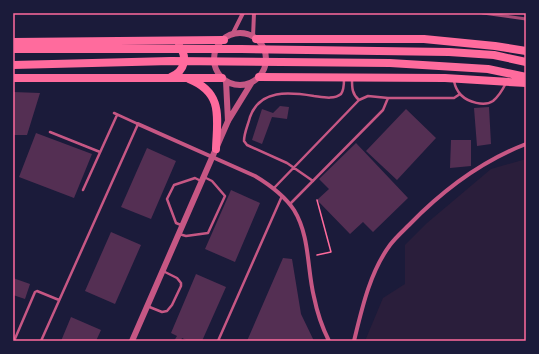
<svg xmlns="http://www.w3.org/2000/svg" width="539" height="354" font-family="Signika,sans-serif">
	<rect width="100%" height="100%" fill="#1b1b3a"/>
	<!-- green -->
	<path fill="#2a1e3b" d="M526,159V341H365L383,298L405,284V245L427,223L491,169Z"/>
	<!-- building -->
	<path fill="#542f53" d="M13,92L40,93L27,135H13Z
		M280,106L289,107L287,119L272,117L262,144L252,140L262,109L273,113Z
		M489,107L491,144L477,146L474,108Z
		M406,109L436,138L397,180L366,151Z
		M36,133L92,154L74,198L19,177Z
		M451,140H471V166L450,168Z
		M356,143L408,198L373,232L363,222L350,234L317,200L329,189L319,179Z
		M147,148L176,161L151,219L121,207Z
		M231,190L260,203L235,262L205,249Z
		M111,232L141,245L115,304L85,291Z
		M283,258L292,259L301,314L314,341H247Z
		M196,274L226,287L202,341H188L182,338L181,341H174L177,336L171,333Z
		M13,278L30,284L25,299L13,295Z
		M71,317L101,330L96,341H61Z"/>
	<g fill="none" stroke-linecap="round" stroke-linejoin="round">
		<!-- path -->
		<path stroke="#ff6b9d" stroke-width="1.5" d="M317,255L331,252L317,200"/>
		<!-- service -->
		<path stroke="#c65784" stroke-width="2.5" d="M352,79C352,88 352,94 359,100
			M454,81C455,86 457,91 461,95C468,102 484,107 493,101C499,96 503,89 506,83
			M50,132L100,152
			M313,181L287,163L247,145L244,141C244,133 248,125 250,117C260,89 289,92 314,96C322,97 334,100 341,94C344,90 344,84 344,79
			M274,188L359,100L368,96L388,98H454L460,94
			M83,190L117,115
			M290,204L383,110L388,98
			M181,225L176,223L167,199L174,185L195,178L201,181
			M179,234L186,236L208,233L225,196L212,181L204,177
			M147,306L162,312L167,311L172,305L181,286V283L177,278L163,271
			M14,341L35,292L37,291L59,300
			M41,341L138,124L114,113
			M218,341L282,196"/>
		<!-- minor -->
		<path stroke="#c65784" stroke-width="4" d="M232,35L243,13
			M253,37L254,13
			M138,124L255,176C270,185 284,195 294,210C310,236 307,269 314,297C317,312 322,327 329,341
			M354,341C362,308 370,272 390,245C396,237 403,231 409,225C442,191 482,161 526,144"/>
		<!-- tertiary -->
		<path stroke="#c65784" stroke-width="6" d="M214 59a26 26 0 1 1 52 0a26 26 0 1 1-52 0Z
			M226,81L228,121
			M132,341L228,121L252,82"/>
		<!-- primary -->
		<path stroke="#ff6b9d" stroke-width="8" d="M256,39H424L495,46L526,51
			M13,42L224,40
			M13,49H241L449,52L494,55L526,62
			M13,65L171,61L390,63L488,69L526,77
			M171,77C185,71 188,57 179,46
			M259,77L445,78L526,83
			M13,78H222
			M189,79C224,93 217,118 216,149"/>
		<!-- rail -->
		<path stroke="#a44b75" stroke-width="3" d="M483,13L526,19"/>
	</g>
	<!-- border -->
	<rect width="539" height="354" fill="none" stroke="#1b1b3a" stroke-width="28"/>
	<rect x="14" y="14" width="511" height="326" fill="none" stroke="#ff6b9d" stroke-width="1.5"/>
</svg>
